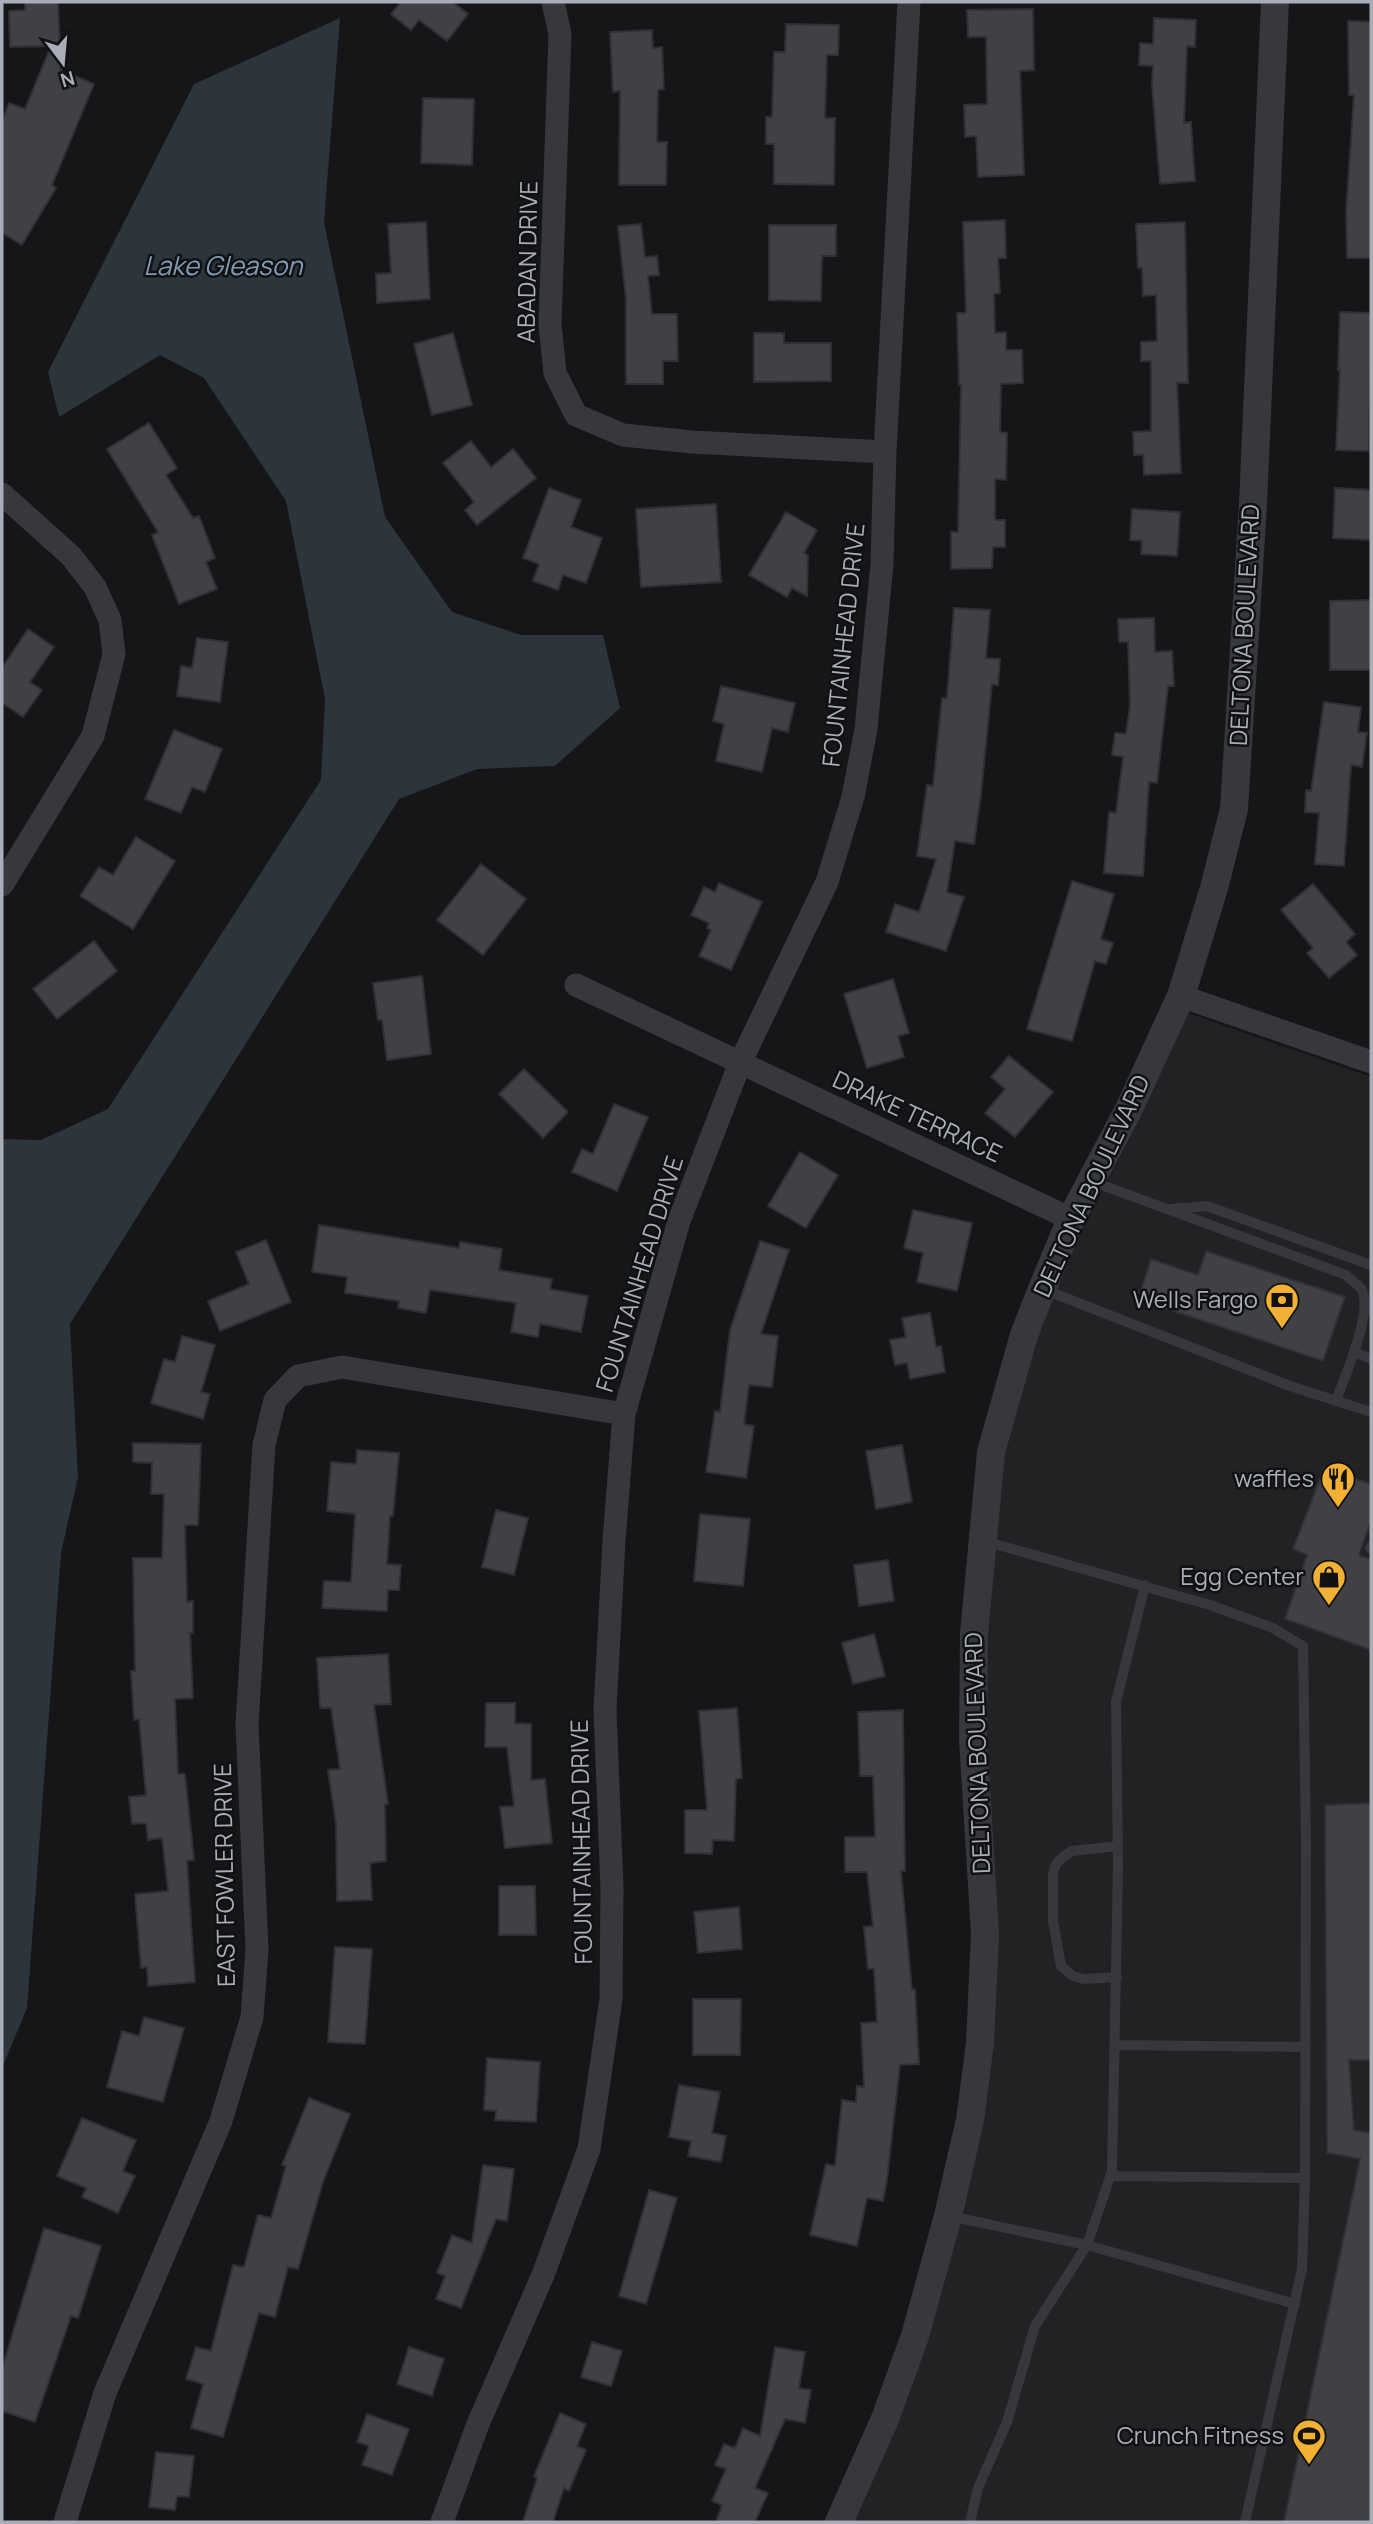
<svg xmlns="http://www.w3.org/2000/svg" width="1373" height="2524" font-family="Manrope,sans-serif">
	<rect width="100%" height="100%" fill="#161618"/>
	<!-- built -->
	<path fill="#222225" d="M1188,1013L1371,1077V2522H854L960,2221L985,1740L987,1636L1004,1456L1032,1351L1078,1238L1141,1117Z"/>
	<!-- water -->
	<path fill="#2c353c" d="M340,18L324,222L385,517L452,612L521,635H603L620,708L555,766L477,769L399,799L70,1324L78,1477L61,1553L27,2008L2,2068V1139L41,1140L108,1109L321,780L325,699L286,501L204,378L160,355L59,417L48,372L194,84Z"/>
	<!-- building -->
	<path fill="#404145" stroke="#303034" stroke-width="2" d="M25,2H58L61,70L94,84L52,185L56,188L22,245L2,233V121L9,103L25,109L51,46L10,47L9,11L25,10Z
		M397,2H453L468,14L447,41L419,20L411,30L391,14L399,4Z
		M1033,9L1034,70L1020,71L1024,175L978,177L976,136L965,137L964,105L987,104L986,37H968L967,10Z
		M1154,18L1196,20L1195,47L1187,46L1184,123L1191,122L1195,181L1160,184L1152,84L1153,66L1139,65L1140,43L1153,44Z
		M1348,21L1371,22V258H1347L1346,212L1354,95H1349Z
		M786,24L839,25L838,55H827L825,118H835L834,185L774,184V144H766V117H772L774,52H785Z
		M652,30L653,48L662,47L664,89L658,90L657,142H667L666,185H619L620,91L613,92L610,32Z
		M423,98L474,99L472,165L421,163Z
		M1005,220L1006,258H998L1000,293L994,294L995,333L1006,332V350H1022L1023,383L1001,384L1000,432L1007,433L1006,480L995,479V520H1005V547H993L992,568L951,569V532H958L961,385H959L957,313H966L963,222Z
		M426,222L430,299L377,303L376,274L391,273L388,224Z
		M1185,222L1188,383H1177L1181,473L1144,475L1143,455H1134L1133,432L1151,431V361H1141V342L1157,341L1156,295L1143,296L1142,268H1138L1136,224Z
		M641,224L645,257L657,256L659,275L648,276L652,314H677L678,361H663V384H626V300L618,226Z
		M769,225H836V256H822L821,301L769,300Z
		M1340,312L1371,313L1369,451L1336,450L1340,370H1338Z
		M453,333L472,405L432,415L414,344Z
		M754,333H784V343H831V381L754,382Z
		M149,423L177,468L166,475L193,518L199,516L215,558L206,562L217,589L179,604L152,535L158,532L107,449Z
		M471,441L491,467L513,449L536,478L477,525L465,510L474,502L443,463Z
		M549,488L581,500L571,527L602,538L586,583L563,575L558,590L533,581L539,564L523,558Z
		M1335,488L1371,490V540L1333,538Z
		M716,504L721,582L641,587L636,509Z
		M1132,509L1180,512L1177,556L1141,554L1142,541L1130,540Z
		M786,512L817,530L804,553L808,555L807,596L792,588L787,597L749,575Z
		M1371,600V670H1330V601Z
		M954,608L990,610L986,658L1000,659L998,685L992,684L981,794L974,844L955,841L947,892L964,897L946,951L886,932L895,904L919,912L936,859L917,856L927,785L933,786L942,698H947Z
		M1154,618L1155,652L1172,651L1174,686H1168L1157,783L1149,782L1143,876L1104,873L1109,812L1116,813L1123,757L1112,755L1115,733L1126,734L1130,706L1128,642H1119L1118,619Z
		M28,629L54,647L30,682L42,690L23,717L2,703V668Z
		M197,638L228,642L220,702L177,696L181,666L192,668Z
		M721,686L795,703L788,732L772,728L762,772L716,761L724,724L713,721Z
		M1324,702L1361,707L1358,732L1367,733L1362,767L1351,765L1344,866L1315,864L1319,813L1305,812L1306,790L1311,791Z
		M174,730L222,749L205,792L192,787L181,813L145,799Z
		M136,837L175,861L133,929L80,896L99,867L113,875Z
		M481,864L526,899L483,955L437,920Z
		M1072,881L1114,894L1101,939L1113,943L1106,964L1095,961L1072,1041L1027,1029Z
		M719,883L762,902L731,970L699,956L711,930L707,928L709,923L691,915L704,887L715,892Z
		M1313,884L1355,934L1346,942L1357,955L1329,978L1307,953L1313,948L1281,910Z
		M94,941L117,971L57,1019L33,989Z
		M422,976L431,1054L387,1060L382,1020H378L373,983Z
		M893,979L909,1033L898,1036L904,1057L867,1068L844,994Z
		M1009,1056L1053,1092L1015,1137L985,1113L1005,1089L991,1077Z
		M524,1069L568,1112L543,1138L499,1094Z
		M614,1104L648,1117L617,1191L572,1172L582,1149L593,1154Z
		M800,1152L838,1175L806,1228L768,1206Z
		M913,1210L972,1223L957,1291L917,1282L923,1253L904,1248Z
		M319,1225L459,1248L460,1242L502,1249L499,1270L552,1279L550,1289L588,1296L581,1332L540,1324L538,1337L511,1332L516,1303L430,1290L426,1313L398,1308L399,1301L345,1293L347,1277L312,1272Z
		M266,1240L291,1302L220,1331L208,1301L249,1284L236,1252Z
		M760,1241L789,1250L761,1334L778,1336L772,1387L749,1385L744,1424L754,1426L746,1478L706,1472L715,1411L720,1412L730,1330Z
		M1206,1251L1345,1297L1323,1361L1138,1299L1151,1259L1198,1275Z
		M930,1313L936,1347L941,1346L945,1372L910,1379L907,1363L895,1365L890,1340L906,1337L902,1318Z
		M182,1336L215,1345L201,1392L210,1394L203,1419L151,1403L164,1359L175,1362Z
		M133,1443L201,1444L198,1525H185L187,1602L193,1601V1633H190L193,1698L175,1699L178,1774H185L194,1860L187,1861L195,1982L148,1986L147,1967L141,1968L135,1894L168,1891L162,1838L148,1840L146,1823L132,1824L129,1797L146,1795L139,1719L134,1720L131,1671H135L133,1558H162L164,1494H151L152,1463L133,1462Z
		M902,1445L912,1502L876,1509L866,1451Z
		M357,1450L399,1453L393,1516H390L387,1564L401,1565L399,1590H388L387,1611L322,1608L324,1581L351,1582L355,1514L327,1511L331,1462L356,1464Z
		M1324,1468L1371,1484V1521L1359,1555L1371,1559V1650L1285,1619L1307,1555L1293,1549Z
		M496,1510L528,1518L514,1575L482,1567Z
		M700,1514L750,1519L743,1586L694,1581Z
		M888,1560L894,1601L859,1606L854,1565Z
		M874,1634L885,1676L853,1684L842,1643Z
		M388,1654L391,1704L374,1705L388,1804H385L386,1861L370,1863L372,1900L337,1901L336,1824L328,1770L340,1769L331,1708H320L317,1658Z
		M486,1703H515V1723L531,1724V1780L545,1779L552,1843L505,1848L500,1807L514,1806L507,1747H485Z
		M737,1708L742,1778L736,1779L734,1841L713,1840L712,1854L685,1853V1810H707L699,1711Z
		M903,1710L905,1871H901L912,1990L915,1989L919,2064L900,2065L887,2180L883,2201L867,2198L857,2246L810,2235L826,2164L835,2166L842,2100L856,2102L857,2086L864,2087L861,2023L877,2022L874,1969H868L864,1927L873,1926L867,1872H845V1837H875L873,1776H860L858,1712Z
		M1371,1803V2060H1349L1354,2130L1371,2133V2522H1284L1360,2159L1327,2153L1325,1805Z
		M499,1886H535L536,1935H499Z
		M739,1907L742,1949L698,1953L694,1912Z
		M335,1947L372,1949L365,2044L328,2042Z
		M693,1999H741L740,2055H693Z
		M144,2017L184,2028L163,2102L107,2087L122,2031L139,2036Z
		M487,2058L540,2062L536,2122L495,2120L496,2111L484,2110Z
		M679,2085L720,2092L712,2133L726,2136L721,2162L688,2156L691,2141L669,2137Z
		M309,2098L350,2114L323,2182L298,2269L288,2267L275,2317L259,2313L223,2437L191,2428L203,2384L186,2379L196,2347L211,2351L233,2265L244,2267L258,2215L271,2218L286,2166L282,2165Z
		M82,2118L136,2140L123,2171L135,2176L118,2213L82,2197L86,2188L57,2176Z
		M483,2165L514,2169L507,2221L496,2219L461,2308L436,2299L445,2276L437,2273L452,2235L472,2243Z
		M649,2190L677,2198L646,2304L619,2296Z
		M44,2228L101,2246L78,2318L71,2316L35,2422L2,2411V2369Z
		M592,2342L622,2351L611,2386L581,2377Z
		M409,2347L444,2359L432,2396L397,2384Z
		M775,2347L805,2352L799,2388L811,2390L805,2423L785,2419L755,2488L768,2493L755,2522H716L722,2505L712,2501L726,2469L715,2465L724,2444L735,2448L743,2428L760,2436Z
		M560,2413L586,2424L577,2446L586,2450L569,2491L564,2488L553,2522H523L537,2478L534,2476Z
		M367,2414L409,2429L392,2475L362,2465L369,2446L357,2442Z
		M156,2452L194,2456L189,2497L177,2496L175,2510L149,2507Z"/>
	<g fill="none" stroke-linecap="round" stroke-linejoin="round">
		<!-- service -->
		<path stroke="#37383d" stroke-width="10" d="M1091,1181L1346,1275C1351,1280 1358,1284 1362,1290C1373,1314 1345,1375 1336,1401
			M1171,1209L1207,1206L1371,1265
			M1043,1289L1290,1386L1371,1412
			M1354,1352L1371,1359
			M984,1541L1210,1605L1273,1628L1303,1646L1306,1840L1305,2178L1302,2269L1245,2522
			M1370,1548L1371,1546
			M1117,1977L1084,1979L1073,1976L1061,1966L1053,1921V1874L1056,1864L1063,1857L1072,1851L1118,1846
			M1116,2045L1306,2047
			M1110,2176L1305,2178
			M949,2216L1087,2245L1112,2171L1118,1866L1116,1702L1145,1585
			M970,2522L978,2488L1007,2422L1035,2326L1087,2245L1295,2304"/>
		<!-- minor -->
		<path stroke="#37383d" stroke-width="23" d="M553,2L560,34L550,324L555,373L576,415L623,435L692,442L885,452
			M2,494L71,556L95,587L110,620L114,654L93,736L2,885
			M576,985L1071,1219
			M1181,996L1371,1062
			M65,2522L105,2393L221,2121L252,2017L257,1950L247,1724L264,1445L275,1400L298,1376L342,1367L624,1414
			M442,2522L478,2424L543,2275L589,2149L611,1999L612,1888L605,1710L614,1541L624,1414L679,1221L740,1063L827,882L853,797L866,729L882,564L885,452L909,2"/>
		<!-- tertiary -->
		<path stroke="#37383d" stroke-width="28" d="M839,2522L885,2419L915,2336L948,2216L970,2120L980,2043L985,1934L973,1739L974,1634L991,1452L1024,1335L1042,1289L1071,1219L1129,1109L1181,996L1214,888L1234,809L1253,504L1275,2"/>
	</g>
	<!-- icons -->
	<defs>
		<g id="bank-pin" transform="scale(1.75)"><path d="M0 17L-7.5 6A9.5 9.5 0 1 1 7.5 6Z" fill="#f2b134" stroke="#111113"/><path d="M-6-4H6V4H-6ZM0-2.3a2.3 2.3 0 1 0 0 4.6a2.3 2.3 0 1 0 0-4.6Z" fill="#111"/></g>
		<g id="restaurant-pin" transform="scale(1.75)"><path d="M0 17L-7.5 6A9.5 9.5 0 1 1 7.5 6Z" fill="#f2b134" stroke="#111113"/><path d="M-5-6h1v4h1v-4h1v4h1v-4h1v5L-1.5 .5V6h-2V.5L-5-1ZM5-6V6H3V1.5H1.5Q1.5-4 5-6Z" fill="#111"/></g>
		<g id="shop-pin" transform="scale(1.75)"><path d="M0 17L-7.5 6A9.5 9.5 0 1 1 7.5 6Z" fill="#f2b134" stroke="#111113"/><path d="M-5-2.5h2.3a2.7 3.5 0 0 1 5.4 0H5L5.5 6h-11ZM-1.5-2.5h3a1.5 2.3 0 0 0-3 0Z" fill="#111"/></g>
		<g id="stadium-pin" transform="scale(1.75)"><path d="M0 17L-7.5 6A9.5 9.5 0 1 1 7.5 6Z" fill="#f2b134" stroke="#111113"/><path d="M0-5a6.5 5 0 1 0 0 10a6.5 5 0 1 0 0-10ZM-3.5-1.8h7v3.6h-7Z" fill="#111"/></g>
	</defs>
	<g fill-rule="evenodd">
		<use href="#bank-pin" x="1282" y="1300"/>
		<use href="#restaurant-pin" x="1338" y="1479"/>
		<use href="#shop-pin" x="1329" y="1577"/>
		<use href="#stadium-pin" x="1309" y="2436"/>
	</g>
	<g text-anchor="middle" stroke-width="5" stroke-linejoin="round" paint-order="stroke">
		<!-- street labels -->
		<g font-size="24" fill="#a8adb8" stroke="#111113">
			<text transform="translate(528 262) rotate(-89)" y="8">ABADAN DRIVE</text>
			<text transform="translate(1245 625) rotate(-87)" y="8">DELTONA BOULEVARD</text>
			<text transform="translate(844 645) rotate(-84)" y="8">FOUNTAINHEAD DRIVE</text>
			<text transform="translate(917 1117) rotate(25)" y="8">DRAKE TERRACE</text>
			<text transform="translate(1092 1186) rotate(-65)" y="8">DELTONA BOULEVARD</text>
			<text transform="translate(640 1274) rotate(-73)" y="8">FOUNTAINHEAD DRIVE</text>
			<text transform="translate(978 1753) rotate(-92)" y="8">DELTONA BOULEVARD</text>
			<text transform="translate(582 1842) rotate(-91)" y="8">FOUNTAINHEAD DRIVE</text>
			<text transform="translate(225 1875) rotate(-91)" y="8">EAST FOWLER DRIVE</text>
		</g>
		<!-- poi labels -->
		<g font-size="24" fill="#a8adb8" stroke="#111113" text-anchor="end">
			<text x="1258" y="1308">Wells Fargo</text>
			<text x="1314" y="1487">waffles</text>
			<text x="1304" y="1585">Egg Center</text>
			<text x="1284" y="2444">Crunch Fitness</text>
		</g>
		<!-- water labels -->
		<g font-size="26" font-style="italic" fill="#7f9bb3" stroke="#111113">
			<text x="223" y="275">Lake Gleason</text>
		</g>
	</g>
	<!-- border -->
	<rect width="1373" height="2524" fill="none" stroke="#a8adb8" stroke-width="7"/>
	<!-- north arrow -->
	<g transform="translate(63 63) rotate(164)" stroke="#111113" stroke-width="5" paint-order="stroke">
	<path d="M0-5L12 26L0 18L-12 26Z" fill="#a8adb8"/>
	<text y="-10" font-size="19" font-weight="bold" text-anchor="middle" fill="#a8adb8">N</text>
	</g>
</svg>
